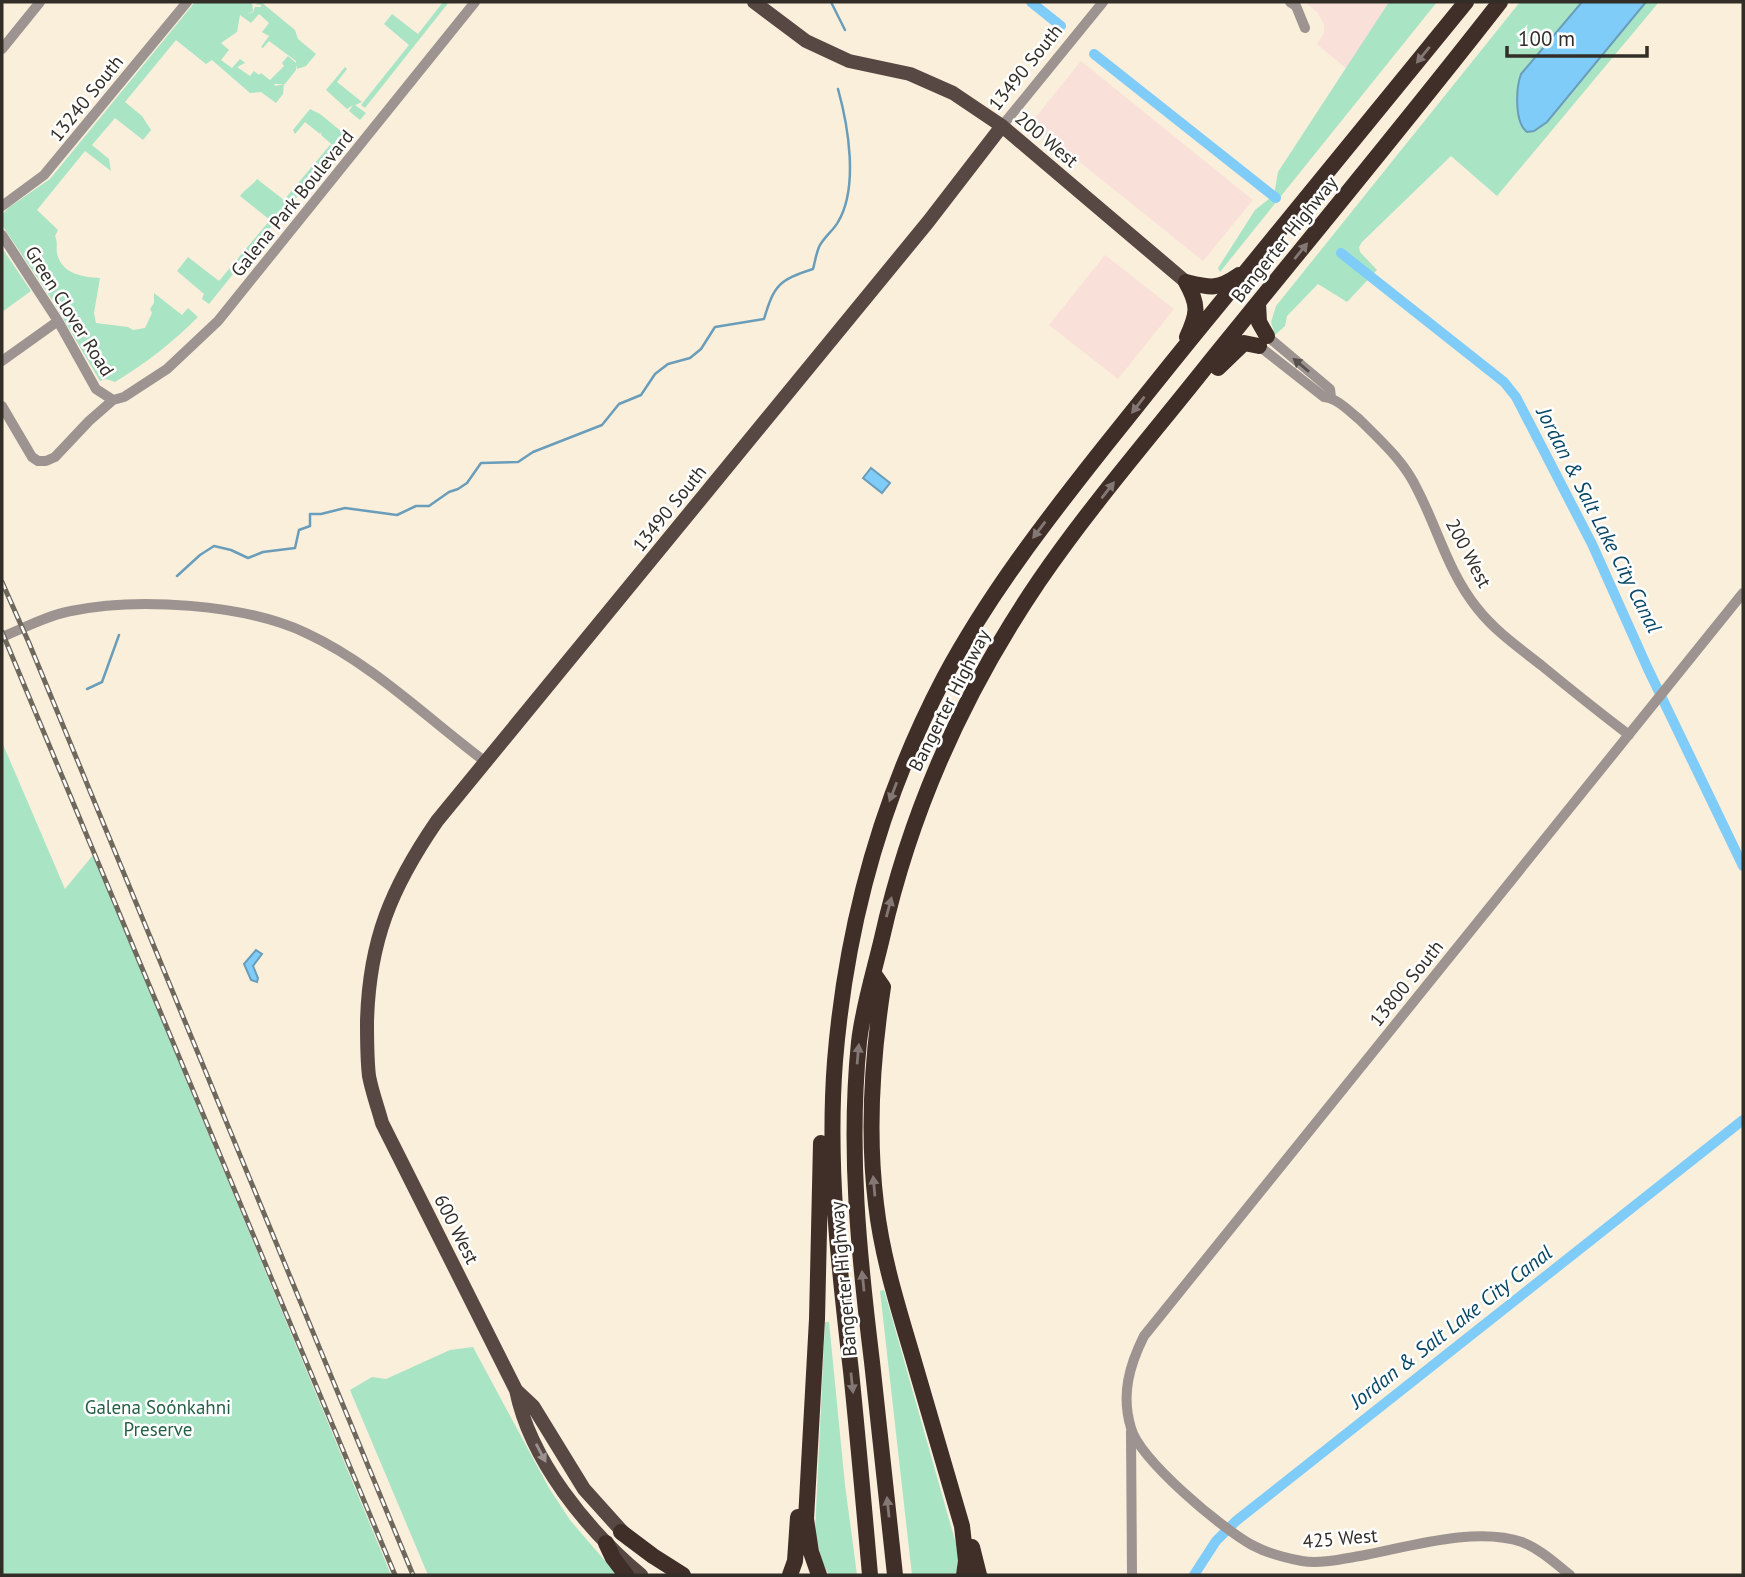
<svg xmlns="http://www.w3.org/2000/svg" width="1745" height="1577" font-family="'PT Sans',sans-serif">
	<rect width="100%" height="100%" fill="#faefdb"/>
	<!-- commercial -->
	<path fill="#f9e0d9" d="M1305,2H1390L1347,69L1317,44L1324,33V24L1317,12Z
		M1081,61L1253,200L1203,261L1031,123Z
		M1105,255L1174,309L1118,379L1049,325Z"/>
	<!-- green -->
	<path fill="#a9e4c5" fill-rule="evenodd" d="M195,2H252L253,11L247,14L253,12L255,7H261V5L255,4L261,2L295,30L298,39L316,54L306,66L297,69L296,65V70L285,84H274L275,86L284,84L283,94L276,103L261,92L250,93L212,60L206,64L176,40L125,102L142,116L151,130L143,140L115,118L92,145L109,159L111,171L85,151L37,210L58,230L55,236C58,243 56,246 57,253C61,274 83,277 100,278L94,313L96,323L128,327L133,330L145,328L152,313L150,309L154,303V293L182,315L188,308L198,317C172,343 146,363 115,382L106,379L100,381L54,303L2,225V215L8,208L50,179ZM259,14L269,23L262,32L269,36L261,47L263,48L269,41L296,61V63L288,56L282,63L284,66L270,80L261,73L259,75L254,71L250,76L237,67L245,63L240,59L232,68L221,60L229,50L221,43L237,32L240,15L251,23Z
		M443,2H449L365,108L361,105L409,45L384,24L392,14L418,34Z
		M1389,2H1437L1220,272L1218,268L1255,210L1274,195L1278,172Z
		M1520,2H1659L1497,196L1451,156L1362,242L1359,247L1360,252L1377,270L1347,302L1318,284L1287,316L1285,326L1275,335L1271,322L1276,306Z
		M345,67L347,69L337,82L362,102L355,105L366,113L360,120L349,111L353,105L347,109L326,90Z
		M310,109L320,114L347,136L337,149L321,135L322,132L320,134L305,122L295,134L293,130Z
		M330,145L335,148L276,224L274,223L209,304L202,299L204,294L177,271L188,257L219,281L270,220L240,196C245,189 252,186 257,179L284,200Z
		M2,248L31,291L2,312Z
		M2,742L65,889L93,855L391,1575H2Z
		M884,1290L956,1544L958,1561L956,1575H912L880,1291Z
		M825,1322H829L845,1485L857,1575H829L822,1562L815,1532Z
		M473,1347L549,1488L570,1520L617,1575H428L350,1390L372,1377L386,1379L450,1350Z"/>
	<!-- water -->
	<path fill="#80ccf9" stroke="#699dba" stroke-width="2" d="M1582,2H1646L1547,122L1534,131L1527,132C1514,122 1516,88 1521,74Z
		M871,468L890,483L882,493L863,478Z
		M256,950L262,954L253,966L258,978L257,982L251,980L244,964Z"/>
	<g fill="none" stroke-linecap="round" stroke-linejoin="round">
		<!-- stream -->
		<path stroke="#699dba" stroke-width="2.5" d="M831,2L845,30
			M177,576L200,555L214,546L231,550L248,558L263,552L295,548L299,530L310,526V514H321L345,508L397,515L416,506H429L449,492L458,489L467,483L481,463L518,462L533,452L602,425L619,404L641,395L655,374L668,364L690,358L701,349L715,327L764,319C774,285 779,280 813,269C815,262 816,254 819,247C823,238 833,231 838,222C859,187 848,125 838,89
			M87,689L102,682L119,635"/>
		<!-- canal -->
		<path stroke="#80ccf9" stroke-width="10" d="M1031,2L1061,26
			M1094,54L1276,198
			M1341,253L1504,382L1516,397L1592,544L1648,669L1743,866
			M1194,1575L1216,1541L1236,1521L1743,1120"/>
		<!-- minor -->
		<path stroke="#9d9390" stroke-width="10" d="M1290,2L1296,6L1305,28
			M2,49L40,2
			M1002,126L1103,2
			M2,206L44,175L187,2
			M2,235L58,321L96,389L113,400
			M1267,336L1330,389L1331,397
			M1259,346L1324,397C1337,398 1349,411 1359,419C1380,440 1404,461 1417,489C1438,529 1448,572 1477,608C1495,631 1518,647 1541,665C1570,689 1599,712 1629,735
			M2,361L58,321
			M2,406L32,457L38,461H46L55,457L89,421L113,400L124,397L167,369L218,321L475,2
			M2,637C24,628 48,615 71,611C137,597 245,604 306,633C373,664 428,719 487,763
			M1131,1431L1132,1575
			M1570,1575C1555,1563 1540,1549 1522,1542C1476,1526 1408,1547 1360,1556C1342,1559 1320,1564 1302,1561C1285,1558 1267,1553 1252,1545C1221,1528 1140,1460 1131,1428C1121,1395 1129,1366 1144,1336L1743,593"/>
		<!-- major -->
		<path stroke="#584843" stroke-width="14" d="M754,2L806,41L849,61L910,74L953,93L1002,126L1186,282
			M516,1390L533,1406L584,1489L629,1539
			M641,1575C587,1530 530,1460 516,1390L382,1123C378,1108 372,1092 369,1076C367,1059 367,1040 367,1022C369,941 391,888 437,821L928,222L1002,126"/>
		<!-- highway -->
		<path stroke="#402f29" stroke-width="16" d="M1186,282C1199,305 1198,313 1187,337
			M1186,282C1211,288 1217,290 1239,275
			M1258,303L1259,322L1267,336
			M1218,368L1244,343L1259,346
			M874,974L883,987C872,1059 867,1131 876,1204C882,1257 898,1307 913,1358C929,1414 946,1470 962,1526L966,1561L964,1575
			M621,1532L653,1556L683,1575
			M606,1543L613,1558L626,1575
			M972,1547L979,1575
			M790,1575L795,1561L798,1517
			M819,1575L811,1552L806,1519L817,1319L821,1143
			M870,1575C864,1507 858,1439 851,1371C839,1268 827,1165 835,1061C846,927 882,796 944,678C988,596 1044,523 1101,451C1138,405 1175,358 1213,312C1298,209 1381,105 1466,2
			M895,1575C888,1504 880,1433 872,1362C859,1256 848,1150 859,1042C863,1007 874,972 882,938C911,809 965,690 1039,581C1091,505 1152,435 1209,363C1306,243 1405,124 1500,2"/>
		<!-- rail casing -->
		<g stroke="#6e685d" stroke-width="5">
			<path id="rail" d="M2,582L29,643L413,1575
				M2,632L395,1575"/>
		</g>
		<!-- rail -->
		<use href="#rail" stroke="#fff" stroke-width="2.5" stroke-dasharray="8" stroke-linecap="butt"/>
	</g>
	<!-- one-way arrows -->
	<defs><path id="oneway-solid" d="M-6-.8H1V-3.2L6.5 0L1 3.2V.8H-6Z" transform="scale(1.75)"/></defs>
	<g fill="#837874">
		<use href="#oneway-solid" transform="translate(1423 55) rotate(129)"/>
		<use href="#oneway-solid" transform="translate(1301 251) rotate(-51)"/>
		<use href="#oneway-solid" transform="translate(1138 405) rotate(128)"/>
		<use href="#oneway-solid" transform="translate(1108 490) rotate(-52)"/>
		<use href="#oneway-solid" transform="translate(1039 530) rotate(127)"/>
		<use href="#oneway-solid" transform="translate(893 792) rotate(111)"/>
		<use href="#oneway-solid" transform="translate(889 907) rotate(-75)"/>
		<use href="#oneway-solid" transform="translate(858 1054) rotate(-85)"/>
		<use href="#oneway-solid" transform="translate(874 1186) rotate(-95)"/>
		<use href="#oneway-solid" transform="translate(863 1281) rotate(-96)"/>
		<use href="#oneway-solid" transform="translate(852 1383) rotate(84)"/>
		<use href="#oneway-solid" transform="translate(888 1507) rotate(-96)"/>
	</g>
	<use fill="#57514c" href="#oneway-solid" transform="translate(1301 365) rotate(-140)"/>
	<use fill="#9b918e" href="#oneway-solid" transform="translate(541 1453) rotate(62)"/>
	<g text-anchor="middle" stroke-width="5" stroke-linejoin="round" paint-order="stroke">
		<!-- street labels -->
		<g font-size="19" fill="#322e27" stroke="#fff">
			<text transform="translate(1025 67) rotate(-51)" y="7">13490 South</text>
			<text transform="translate(86 98) rotate(-51)" y="7">13240 South</text>
			<text transform="translate(1047 139) rotate(40)" y="7">200 West</text>
			<text transform="translate(292 203) rotate(-51)" y="7">Galena Park Boulevard</text>
			<text transform="translate(1284 239) rotate(-51)" y="7">Bangerter Highway</text>
			<text transform="translate(70 311) rotate(58)" y="7">Green Clover Road</text>
			<text transform="translate(669 508) rotate(-51)" y="7">13490 South</text>
			<text transform="translate(1469 553) rotate(62)" y="7">200 West</text>
			<text transform="translate(949 700) rotate(-63)" y="7">Bangerter Highway</text>
			<text transform="translate(1406 983) rotate(-51)" y="7">13800 South</text>
			<text transform="translate(457 1229) rotate(63)" y="7">600 West</text>
			<text transform="translate(843 1279) rotate(-95)" y="7">Bangerter Highway</text>
			<text transform="translate(1340 1538) rotate(-5)" y="7">425 West</text>
		</g>
		<!-- park labels -->
		<g font-size="19" fill="#256146" stroke="#fff">
			<text x="158" y="1414">Galena Soónkahni<tspan x="158" dy="22">Preserve</tspan></text>
		</g>
		<!-- water labels -->
		<g font-size="21" font-style="italic" fill="#084765" stroke="#fff">
			<text transform="translate(1599 520) rotate(63)" y="7">Jordan &amp; Salt Lake City Canal</text>
			<text transform="translate(1451 1327) rotate(-38)" y="7">Jordan &amp; Salt Lake City Canal</text>
		</g>
	</g>
	<!-- border -->
	<rect width="1745" height="1577" fill="none" stroke="#322e27" stroke-width="7"/>
	<!-- scale -->
	<path d="M1507 46v10h140v-10" fill="none" stroke="#322e27" stroke-width="3.5"/>
	<text x="1518" y="46" font-size="21" fill="#322e27" stroke="#ffffff" stroke-width="5" paint-order="stroke">100 m</text>
</svg>
